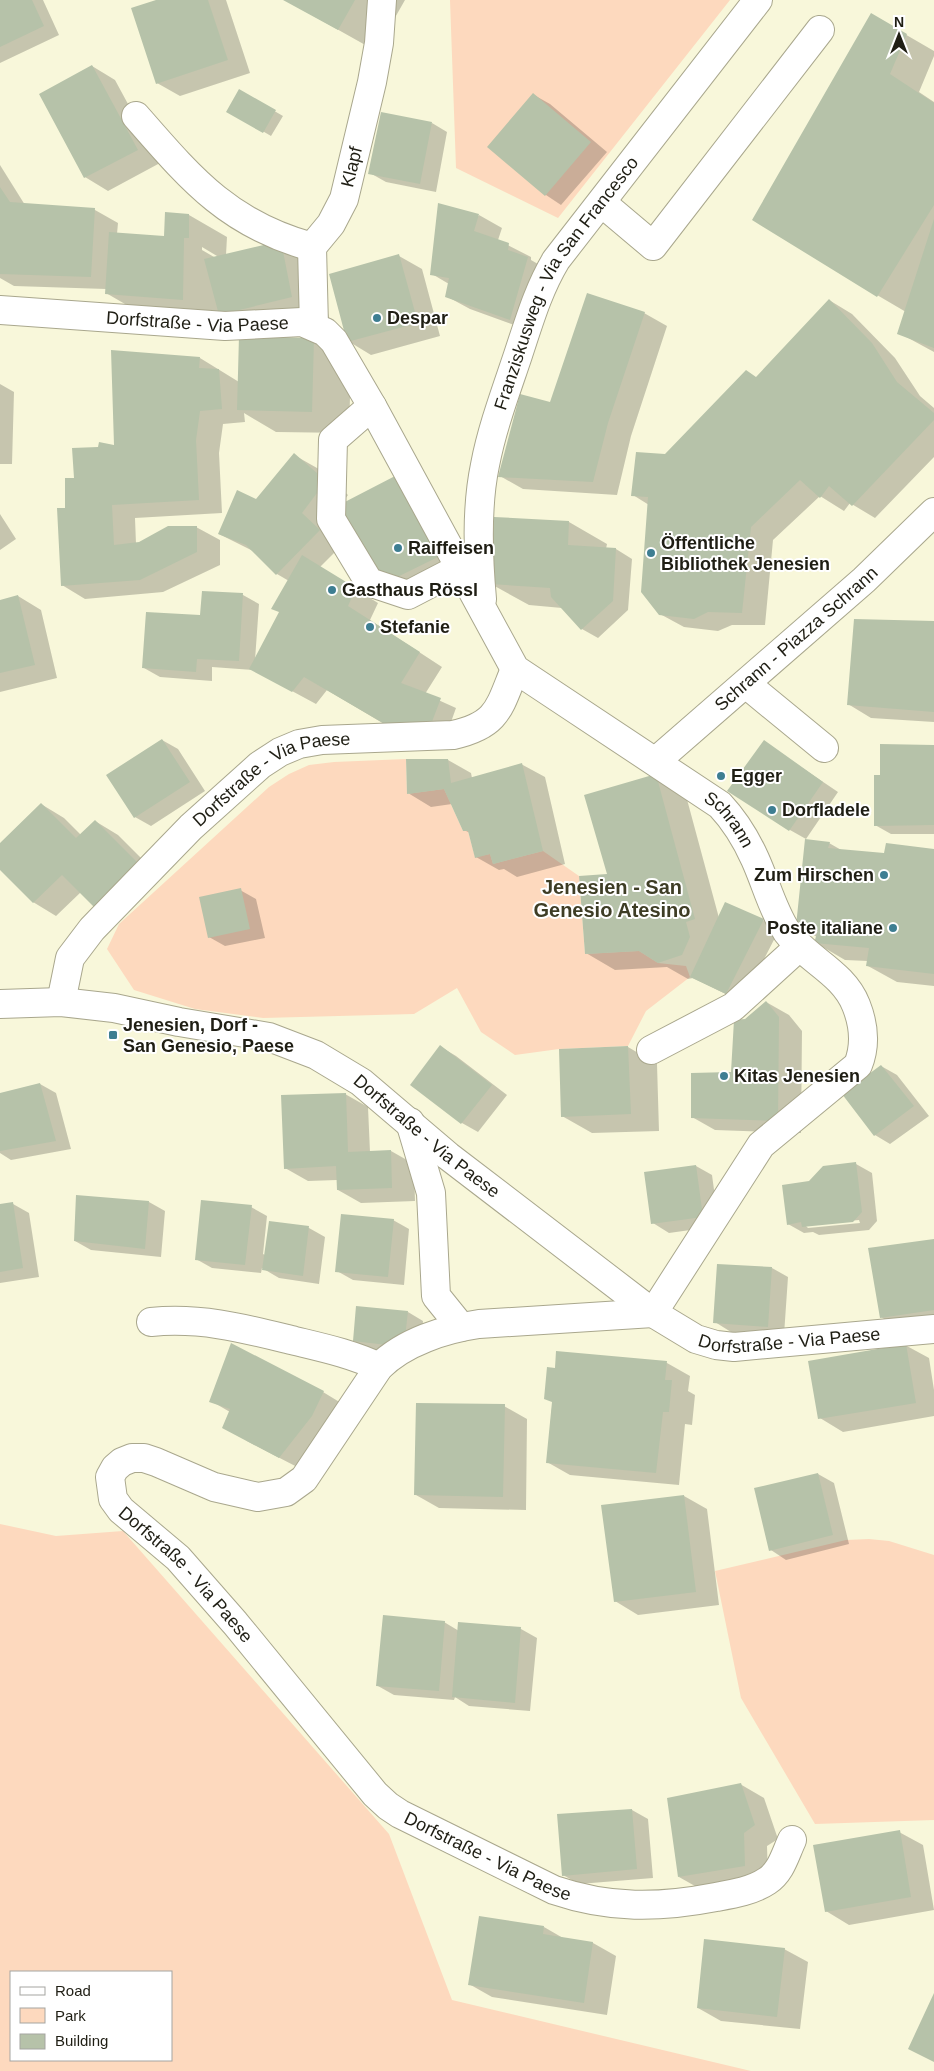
<svg xmlns="http://www.w3.org/2000/svg" width="934" height="2071" font-family="Helvetica,sans-serif">
	<rect width="100%" height="100%" fill="#f8f7da"/>
	<!-- green -->
	<path fill="#fdd9be" fill-rule="evenodd" d="M450,0H730L558,218L456,168Z
		M406,759L407,794L444,789L463,831H468L475,857L490,854L493,864L543,851L579,876L585,954L639,951L658,963L686,966L690,977L646,1011L628,1046L559,1049L515,1055L481,1032L457,988L414,1014L263,1018L195,1009L134,990L107,949L119,924L269,787L289,774L309,765L334,762Z
		M0,1524L56,1536L123,1531L389,1834L452,2000L751,2071H0ZM11,1972H171V2060H11Z
		M869,1539L889,1541L934,1555V1820L815,1824L741,1698L715,1571L846,1540Z"/>
	<!-- shadow -->
	<path fill="#0003" fill-rule="evenodd" d="M0,0H43L59,35L0,63Z
		M160,0H226L250,73L180,96L157,83Z
		M285,0H405L376,51Z
		M872,15L934,51V56L919,92L934,102V352L899,333L906,312L877,295Z
		M92,66L115,80L160,163L108,191L85,177Z
		M240,91L283,116L271,136L228,111Z
		M534,95L550,104L607,152L561,205L546,195L489,147Z
		M432,123L447,132L436,192L386,182L370,173Z
		M0,165L25,205L95,210L118,223L117,234L165,238L189,215L227,237L226,255L281,242L319,264L329,319L258,337L144,315L106,293V289L14,286L0,278ZM202,247L222,259L221,261L202,250Z
		M479,215L502,228L498,240L531,257V260L550,271L533,332L470,309L446,296L449,284L432,274Z
		M399,256L422,269L440,336L371,355L348,341Z
		M829,300L852,314L895,358L920,396L934,408V457L875,518L850,503L844,511L820,496L773,540L765,625H732L718,631L684,627L660,614L649,505L633,495L665,455L757,378Z
		M644,313L667,326L631,436L617,495L523,489L500,476L551,404Z
		M313,339L351,361L349,433L276,432L244,413L245,422L223,424L219,453L222,513L135,518L136,544L196,527L220,540V565L163,592L85,599L62,585L66,509L116,446L200,358L239,382Z
		M0,384L14,392L12,464H0Z
		M294,455L317,468L348,495L324,527L343,544L320,567L378,603L370,620L442,667L425,694L456,708L446,736L401,734L327,690L316,704L253,670L212,667V681L160,677L144,668L201,616L203,592L243,595L259,604L255,660L280,612L289,581L277,574L255,552L219,534L257,501Z
		M397,476L461,570L407,597L341,505Z
		M0,514L16,539L0,550Z
		M569,522L607,544L606,549H616L632,559L628,610L598,638L582,629L562,608L529,605L491,584Z
		M18,596L41,610L57,678L0,692V601Z
		M934,622V722L871,718L848,704Z
		M162,740L178,749L205,791L151,826L135,817Z
		M764,742L838,792L806,839L790,830Z
		M934,747V834H891L875,825Z
		M448,760L471,773L472,778L521,764L545,777L565,864L517,877L504,869L499,870L476,857L470,833L464,830L452,804L431,807L408,793Z
		M656,775L685,792L719,918L763,920L779,930L742,1002L693,978L688,979L667,967L615,970L586,953L609,875Z
		M41,804L64,818L81,835L95,821L118,835L161,878L118,920L81,892L56,916L33,902L0,869V844Z
		M829,843L843,851L885,854L934,850V986L897,982L868,966V961L845,960L816,943L817,937L797,926Z
		M240,890L256,899L265,938L225,946L209,937Z
		M766,1002L789,1015L802,1031L801,1133L715,1130L692,1117L732,1073L746,1020Z
		M441,1047L456,1056L507,1095L478,1132L462,1123L412,1084Z
		M628,1047L657,1064L659,1131L592,1133L562,1116Z
		M881,1066L897,1075L929,1116L890,1144L875,1135Z
		M40,1084L56,1093L71,1149L11,1160L0,1153V1095Z
		M345,1094L368,1107L370,1152L391,1151L414,1164L415,1201L361,1203L338,1190L337,1180L308,1181L285,1168Z
		M856,1164L872,1173L877,1221L869,1230L819,1235L813,1232L804,1233L788,1224L809,1182ZM859,1220L860,1223L808,1228L805,1225Z
		M696,1166L712,1175L719,1226L669,1233L653,1223Z
		M149,1202L165,1211L161,1257L91,1250L75,1241Z
		M13,1204L29,1213L39,1277L0,1283V1206Z
		M251,1207L267,1216L263,1254L265,1255L270,1223L309,1228L325,1237L319,1284L279,1278L262,1268L261,1273L212,1268L196,1259Z
		M393,1220L409,1229L404,1285L353,1280L337,1271Z
		M934,1240V1326L904,1331L881,1317Z
		M772,1268L788,1277L784,1335L731,1332L715,1322Z
		M408,1312L423,1321L420,1355L370,1350L354,1341Z
		M905,1345L929,1358L934,1390V1416L843,1432L820,1418Z
		M557,1352L667,1363L690,1376L688,1391L695,1395L692,1425L685,1424L679,1485L570,1475L547,1462Z
		M323,1392L346,1406L303,1470L247,1441L230,1412L211,1401Z
		M504,1406L527,1419L526,1510L439,1508L416,1495Z
		M818,1474L834,1483L849,1544L786,1560L771,1550Z
		M684,1496L707,1509L719,1605L638,1615L615,1601Z
		M444,1622L459,1631L521,1629L537,1638L530,1711L469,1706L455,1697L454,1700L394,1695L378,1686Z
		M740,1784L764,1798L778,1839L767,1846L768,1879L702,1890L679,1877Z
		M632,1810L648,1819L653,1878L579,1884L563,1875Z
		M899,1832L923,1845L934,1910L849,1925L826,1911Z
		M544,1927L563,1938L593,1943L616,1956L607,2015L492,1997L469,1984Z
		M784,1949L808,1962L800,2029L721,2021L698,2008Z"/>
	<!-- building -->
	<path fill="#b6c2a9" d="M0,0H32L44,26L0,47Z
		M156,0H208L228,60L156,84L131,8Z
		M283,0H355L338,30Z
		M871,13L907,34L890,74L934,103V205L877,297L752,220Z
		M92,65L138,150L84,178L39,94Z
		M239,89L276,110L263,133L226,112Z
		M533,93L591,142L545,196L487,147Z
		M381,112L432,122L420,184L368,174Z
		M0,187L10,202L95,208L91,277L0,274Z
		M438,203L479,214L474,231L509,243L508,250L528,257L510,320L445,297L449,278L430,275Z
		M165,212L189,214V238H184L183,300L105,294L109,232L164,236Z
		M934,219V348L897,334Z
		M281,241L292,297L219,315L204,259Z
		M399,254L418,323L347,342L329,274Z
		M587,293L645,312L608,423L593,482L498,477L520,394L550,402Z
		M829,299L872,343L897,382L934,413V420L852,506L829,486L820,498L800,480L751,527L742,613L708,612L694,619L659,615L641,592L648,497L631,496L636,452L665,454L746,370L756,377Z
		M239,336L314,338L312,412L237,410Z
		M111,350L200,357L199,368L219,369L222,409L200,411L196,440L199,500L112,505L114,545L139,542L168,526H197V552L140,580L61,586L57,508H65V478H74L72,448L98,447L99,442L114,445Z
		M294,453L326,481L302,513L320,530L276,575L246,545L218,534L237,490L256,499Z
		M397,475L438,557L383,584L339,505Z
		M494,517L569,521L568,545L616,548L613,601L581,630L551,597L550,588L490,584Z
		M302,555L356,588L348,606L420,652L401,683L441,698L430,727L395,730L304,677L292,692L249,669L279,612L271,609Z
		M202,591L243,593L239,661L197,659L196,672L142,668L146,612L200,615Z
		M18,595L35,665L0,673V600Z
		M854,619L934,621V712L847,705Z
		M162,739L190,782L134,818L106,775Z
		M764,740L823,782L789,831L727,791Z
		M880,744L934,745V825L874,826V775H880Z
		M406,759H448L451,783L522,763L543,851L493,864L490,854L475,858L468,831H463L444,789L407,794Z
		M656,774L695,919L686,922L690,937L682,955L658,963L639,951L585,954L579,876L607,874L584,795Z
		M41,803L76,838L95,820L139,864L95,908L62,875L33,903L0,870V843Z
		M805,839L830,842L828,848L884,853L886,843L934,849V974L866,966L869,948L814,943L818,930L796,926Z
		M241,888L250,929L208,938L199,897Z
		M725,902L764,919L726,994L690,977Z
		M766,1001L779,1017L778,1121L691,1118V1073L731,1072L734,1020L745,1019Z
		M440,1045L492,1085L461,1124L410,1085Z
		M628,1046L631,1114L561,1117L559,1049Z
		M881,1065L914,1106L874,1136L842,1094Z
		M40,1083L56,1141L0,1151V1093Z
		M346,1093L348,1152L391,1150L392,1188L337,1190L336,1166L284,1169L281,1095Z
		M856,1162L862,1212L853,1222L802,1227L801,1222L787,1225L782,1185L809,1181L823,1166Z
		M696,1165L703,1217L651,1224L644,1172Z
		M76,1195L149,1201L145,1249L74,1241Z
		M201,1200L252,1205L245,1265L195,1260Z
		M13,1202L23,1268L0,1272V1204Z
		M341,1214L394,1219L388,1277L335,1272Z
		M269,1221L309,1226L303,1276L262,1270Z
		M934,1239V1310L880,1318L868,1248Z
		M717,1264L772,1267L768,1327L713,1323Z
		M356,1306L408,1311L404,1347L353,1341Z
		M231,1343L324,1391L312,1416L279,1458L222,1428L230,1409L209,1402Z
		M906,1344L916,1403L818,1419L808,1361Z
		M556,1351L667,1361L665,1380H672L669,1412H663L656,1473L546,1463L552,1402L544,1399L547,1367L555,1368Z
		M416,1403L505,1404L503,1497L414,1495Z
		M818,1473L833,1535L769,1551L754,1488Z
		M684,1495L696,1592L614,1602L601,1505Z
		M383,1615L445,1621L439,1691L376,1686Z
		M458,1622L521,1627L515,1703L452,1697Z
		M741,1783L755,1825L744,1833L745,1866L678,1877L667,1798Z
		M632,1809L637,1869L562,1876L557,1814Z
		M900,1830L911,1897L825,1912L813,1845Z
		M479,1916L544,1926L543,1934L593,1942L584,2003L468,1985Z
		M704,1939L785,1948L777,2017L697,2008Z
		M934,1993V2062L908,2049Z"/>
	<g fill="none" stroke-linecap="round" stroke-linejoin="round">
		<!-- minor casing -->
		<g stroke="#a9a78d" stroke-width="30">
			<g id="minor">
				<path d="M136,116C191,179 228,224 312,247"/>
				<path d="M602,203L653,246L820,30"/>
				<path id="s1" d="M0,310L225,326L302,322L325,332L334,341L372,406L515,669L720,805C735,821 746,839 755,859C766,883 772,909 787,932C807,960 843,972 856,1005C864,1025 866,1045 858,1065L761,1145L653,1313L479,1324C445,1329 404,1342 379,1367L304,1479L286,1492L258,1497L214,1487L156,1462L144,1458H132L122,1462L115,1468L110,1477L113,1499L121,1510L178,1558L235,1623L375,1794L388,1806L400,1814L554,1890C610,1909 659,1908 716,1897C733,1894 752,1891 767,1881C781,1872 785,1855 792,1840"/>
				<path id="s2" d="M314,326L312,247L331,224L344,199L372,82L379,43L382,0"/>
				<path d="M372,406L333,440L331,519L369,582L408,595L460,568"/>
				<path id="s3" d="M482,599C478,555 476,508 485,465C492,428 506,391 518,355C529,322 538,290 556,260L758,0"/>
				<path d="M746,684L824,748"/>
				<path id="s4" d="M656,761L864,580L934,512"/>
				<path id="s5" d="M61,1002L70,958L92,929L191,827L260,765L280,752L299,744L322,740L453,735C498,725 499,708 515,669"/>
				<path id="s6" d="M0,1004L61,1002L114,1008L179,1022L269,1037L316,1055L361,1082L448,1156L653,1313L696,1339L716,1345L734,1347L934,1329"/>
				<path d="M651,1050L733,1007L799,947"/>
				<path d="M410,1122L431,1193L436,1296L461,1327"/>
				<path d="M151,1322C203,1317 246,1329 295,1341C324,1348 352,1354 379,1367"/>
			</g>
		</g>
		<!-- minor -->
		<use href="#minor" stroke="#fff" stroke-width="28"/>
	</g>
	<!-- markers -->
	<g fill="#3e7e92" stroke="#fff" stroke-width="2">
		<circle cx="377" cy="318" r="5"/>
		<circle cx="398" cy="548" r="5"/>
		<circle cx="651" cy="553" r="5"/>
		<circle cx="332" cy="590" r="5"/>
		<circle cx="370" cy="627" r="5"/>
		<circle cx="721" cy="776" r="5"/>
		<circle cx="772" cy="810" r="5"/>
		<circle cx="884" cy="875" r="5"/>
		<circle cx="893" cy="928" r="5"/>
		<rect x="108" y="1030" width="10" height="10" rx="2.5"/>
		<circle cx="724" cy="1076" r="5"/>
	</g>
	<g text-anchor="middle" stroke-width="4" stroke-linejoin="round" paint-order="stroke">
		<!-- street labels -->
		<g font-size="18" fill="#1f1e14" stroke="#fff">
			<text dy="6" stroke="none"><textPath href="#s2" startOffset="170">Klapf</textPath></text>
			<text dy="6" stroke="none"><textPath href="#s3" startOffset="336">Franziskusweg - Via San Francesco</textPath></text>
			<text dy="6" stroke="none"><textPath href="#s1" startOffset="198">Dorfstraße - Via Paese</textPath></text>
			<text dy="6" stroke="none"><textPath href="#s4" startOffset="186">Schrann - Piazza Schrann</textPath></text>
			<text dy="6" stroke="none"><textPath href="#s5" startOffset="321">Dorfstraße - Via Paese</textPath></text>
			<text dy="6" stroke="none"><textPath href="#s1" startOffset="978">Schrann</textPath></text>
			<text dy="6" stroke="none"><textPath href="#s6" startOffset="460">Dorfstraße - Via Paese</textPath></text>
			<text dy="6" stroke="none"><textPath href="#s6" startOffset="892">Dorfstraße - Via Paese</textPath></text>
			<text dy="6" stroke="none"><textPath href="#s1" startOffset="2355">Dorfstraße - Via Paese</textPath></text>
			<text dy="6" stroke="none"><textPath href="#s1" startOffset="2775">Dorfstraße - Via Paese</textPath></text>
		</g>
		<!-- poi labels -->
		<g font-size="18" font-weight="bold" fill="#1f1e14" stroke="#fff" text-anchor="start">
			<text x="387" y="324">Despar</text>
			<text x="661" y="549">Öffentliche<tspan x="661" dy="21">Bibliothek Jenesien</tspan></text>
			<text x="408" y="554">Raiffeisen</text>
			<text x="342" y="596">Gasthaus Rössl</text>
			<text x="380" y="633">Stefanie</text>
			<text x="731" y="782">Egger</text>
			<text x="782" y="816">Dorfladele</text>
			<text x="874" y="881" text-anchor="end">Zum Hirschen</text>
			<text x="883" y="934" text-anchor="end">Poste italiane</text>
			<text x="123" y="1031">Jenesien, Dorf -<tspan x="123" dy="21">San Genesio, Paese</tspan></text>
			<text x="734" y="1082">Kitas Jenesien</text>
		</g>
		<!-- quarter labels -->
		<g font-size="20" font-weight="bold" fill="#3e3d25" stroke="#fff">
			<text x="612" y="894">Jenesien - San<tspan x="612" dy="23">Genesio Atesino</tspan></text>
		</g>
	</g>
	<!-- legend -->
	<rect x="10" y="1971" width="162" height="90" fill="#ffffff" stroke="#a5a5a1"/>
	<rect x="20" y="1987" width="25" height="8" fill="#ffffff" stroke="#a5a5a1"/>
	<text x="55" y="1996" font-size="15" fill="#1f1e14">Road</text>
	<rect x="20" y="2008" width="25" height="15" fill="#fdd9be" stroke="#a5a5a1"/>
	<text x="55" y="2021" font-size="15" fill="#1f1e14">Park</text>
	<rect x="20" y="2034" width="25" height="15" fill="#b6c2a9" stroke="#a5a5a1"/>
	<text x="55" y="2046" font-size="15" fill="#1f1e14">Building</text>
	<!-- north arrow -->
	<g transform="translate(899 35)" stroke="#ffffff" stroke-width="4" paint-order="stroke">
	<path d="M0-4L9 19L0 12L-9 19Z" fill="#1f1e14"/>
	<text y="-8" font-size="14" font-weight="bold" text-anchor="middle" fill="#1f1e14">N</text>
	</g>
</svg>
